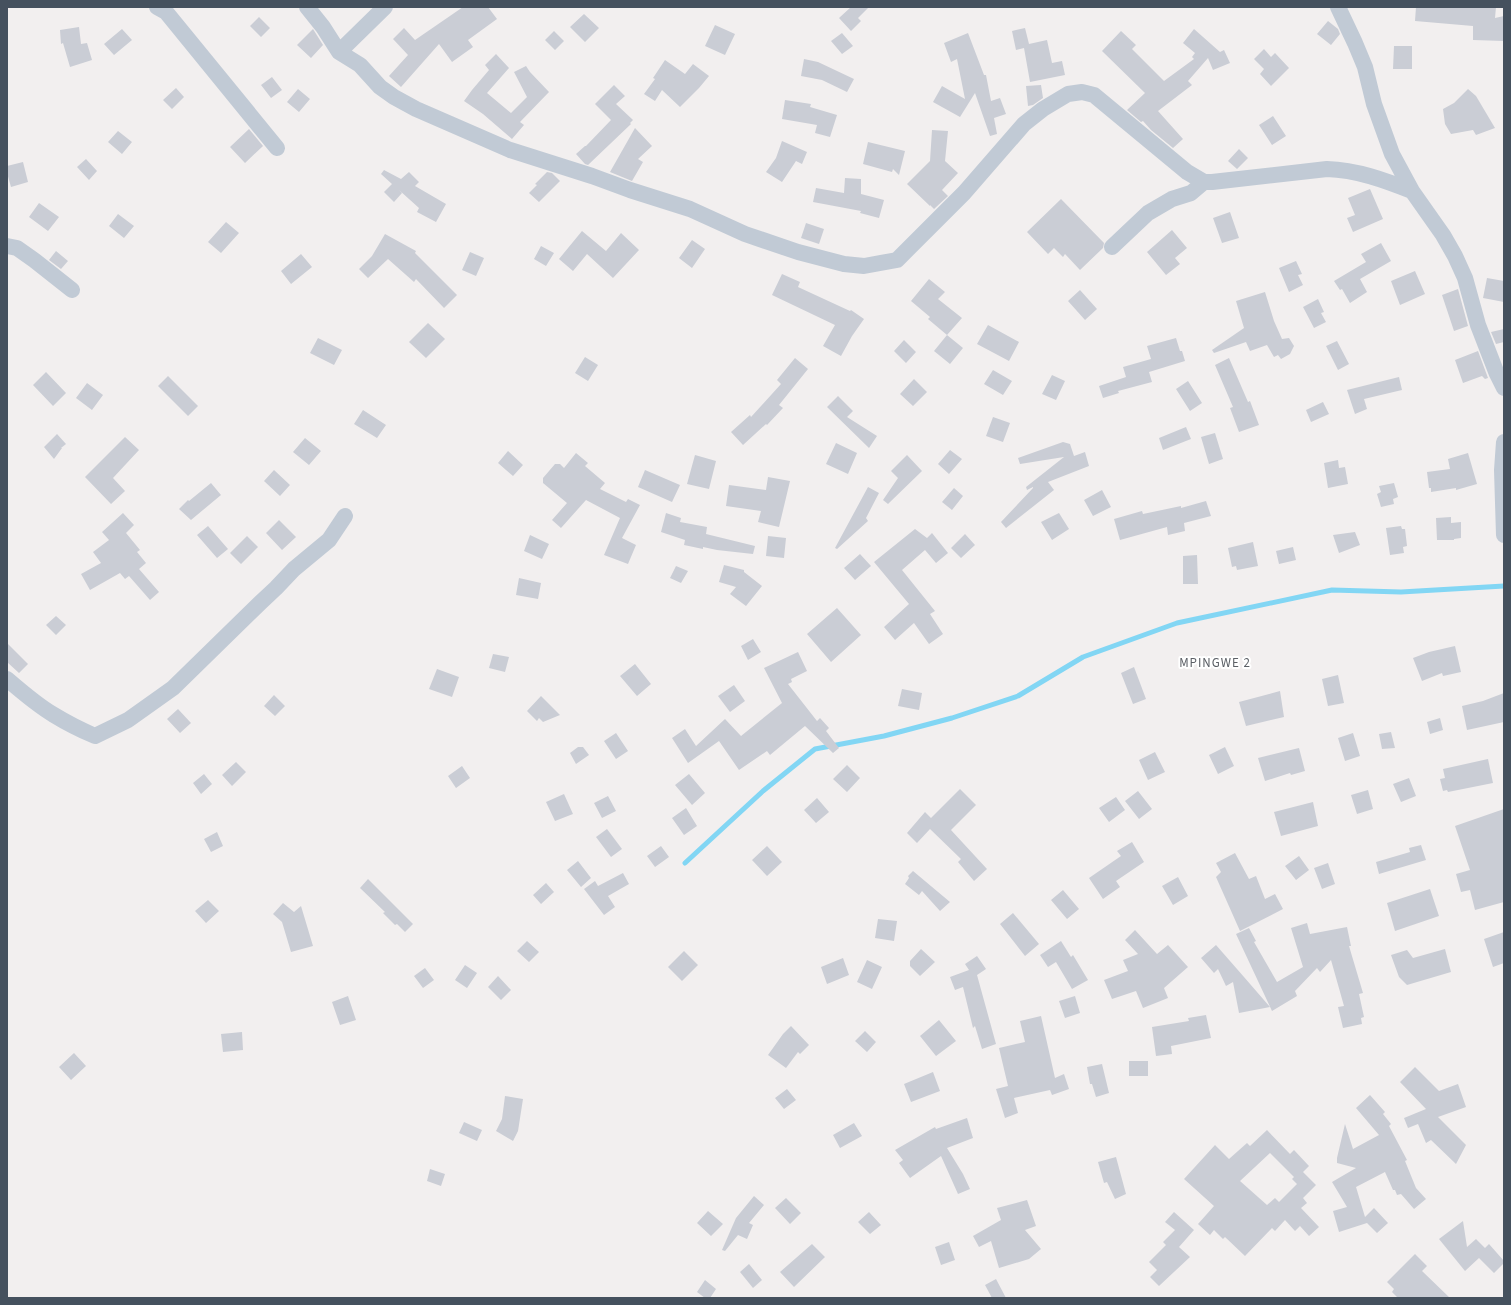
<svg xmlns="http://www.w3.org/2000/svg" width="1511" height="1305" font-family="'Source Sans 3',sans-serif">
	<rect width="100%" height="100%" fill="#f2efef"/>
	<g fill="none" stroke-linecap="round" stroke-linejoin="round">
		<!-- stream -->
		<path stroke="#82d6f4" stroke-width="5" d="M685,863L763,791L815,749L884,736L952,718L1018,696L1083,657L1177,623L1332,590L1401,592L1504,586"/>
	</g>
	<!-- building -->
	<path fill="#cacdd5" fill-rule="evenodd" d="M463,7H488L497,19L468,40L473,47L452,62L439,44L401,87L389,76L408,55L393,39L404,28L415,40Z
		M851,7H869L858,18L861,21L851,31L839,18Z
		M1416,7H1496L1495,18L1504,16V41L1473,40V26L1415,21Z
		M584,14L599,28L585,42L570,27Z
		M259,17L270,28L261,37L250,26Z
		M1328,21L1338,29L1340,34L1331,45L1317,34Z
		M715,25L735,34L725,55L705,46Z
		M79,27L81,44L87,43L92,60L70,67L63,43L61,44L60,30Z
		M1025,28L1029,44L1047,40L1052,63L1062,61L1065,75L1030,82L1024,48L1016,50L1012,31Z
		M122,29L132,40L114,55L104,44Z
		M313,29L323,45L311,58L297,45Z
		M1194,29L1220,52L1224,50L1230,63L1213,70L1208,58L1188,81L1192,85L1158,111L1183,139L1173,148L1151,130L1143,121L1141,122L1127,110L1145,93L1102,51L1121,31L1136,45L1132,49L1164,81L1194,59L1192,57L1195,53L1183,43Z
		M554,31L564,41L555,50L545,40Z
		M842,33L853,46L842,54L831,41Z
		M968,33L984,75H986L991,101L1000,98L1006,114L994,118L997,134L990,136L975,93L960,117L933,102L942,86L965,99L957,59L951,62L944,43Z
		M1394,46H1412V69H1393Z
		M1264,49L1271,57L1275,53L1289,68L1271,86L1260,74L1264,69L1254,59Z
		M496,54L509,68L487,93L511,113L527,97L514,72L526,66L530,72L549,92L520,122L524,125L512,139L483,114L464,101L472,90L489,70L485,65Z
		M804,59L818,62L854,79L847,92L822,80L801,76Z
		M665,60L685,74L693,64L709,76L699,88L680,107L662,90L655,101L644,94L655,79L653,78Z
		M272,77L282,90L271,98L261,85Z
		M614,85L625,96L616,104L633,120L630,123L631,124L588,165L585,164L576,154L585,146H586L611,120L595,104Z
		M1041,85L1043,98L1033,105L1028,106L1026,86Z
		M176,88L184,97L172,109L163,100Z
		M298,89L310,99L299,112L287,102Z
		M1468,89L1476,96L1495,128L1476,135L1473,130L1451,134L1445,124L1443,109L1454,103Z
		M785,100L811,104L810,107L837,115L830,137L815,133L817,125L782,119Z
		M1273,116L1286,136L1272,145L1259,125Z
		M635,128L652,146L638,159L643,162L632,181L610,172Z
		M249,129L263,146L245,163L230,147Z
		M932,130L948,131L945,161L958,173L942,190L948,196L934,209L930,205V206L907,184L930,161Z
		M118,131L132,142L122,154L108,142Z
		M782,141L807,152L802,164L796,161L782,182L766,172L776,158Z
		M868,142L905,151L899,175L893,169L892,172L863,164Z
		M1239,149L1248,158L1237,169L1228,161Z
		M86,159L97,171L89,180L77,167Z
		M23,162L28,182L11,187L7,173V166Z
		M384,170L401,179L409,172L419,182L415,186L446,204L436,222L417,212L419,208L399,190L402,193L394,202L384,192L392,184L381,174Z
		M547,172L552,173L560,181L539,202L529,193L537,185L535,184Z
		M845,178L861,179V194L884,200L879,218L860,213L861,211L813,202L816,188L844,193Z
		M1370,189L1383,219L1353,232L1347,218L1355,215L1348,198Z
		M1061,199L1104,243L1103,248L1080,270L1065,254L1063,257L1054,248L1048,254L1027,232Z
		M39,203L59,217L48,231L29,217Z
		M1230,212L1239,238L1222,243L1213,218Z
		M118,214L134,226L124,238L109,226Z
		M226,222L239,233L221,253L208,242Z
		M806,223L824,229L819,244L801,238Z
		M1172,230L1187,248L1175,258L1180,264L1166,275L1147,252Z
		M582,231L606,251L621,233L639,250L613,278L587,254L573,271L559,259Z
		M385,234L416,251L415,253L457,295L444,308L416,279L414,282L388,259L368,278L359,269L372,256Z
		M692,240L705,249L692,268L679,258Z
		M1381,243L1391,261L1360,279L1367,292L1350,303L1342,289L1340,290L1334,281L1366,262L1361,254Z
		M541,246L554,253L546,266L534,259Z
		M56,251L68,261L61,269L49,260Z
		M470,252L484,258L476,276L462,270Z
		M301,254L312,267L291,284L281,271Z
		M1296,261L1302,274L1298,275L1303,285L1289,292L1279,268Z
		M1415,271L1425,294L1400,305L1391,281Z
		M782,274L800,282L798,287L850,311L851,310L864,319L852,336L841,356L823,346L835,325L772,295Z
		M1487,278L1504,281V302L1483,298Z
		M929,279L945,292L938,299L962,318L947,335L928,319L930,317L911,301Z
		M1458,289L1468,326L1454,331L1442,295Z
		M1080,290L1097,309L1085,320L1068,301Z
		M1265,292L1274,321L1282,339L1289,338L1294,346L1290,354L1281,359L1278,355L1274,357L1267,345L1250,351L1246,342L1214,353L1212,350L1244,328L1236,301Z
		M1318,299L1324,312L1321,313L1326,322L1314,328L1303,307Z
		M428,323L445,339L426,358L409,342Z
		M988,325L1019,342L1009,361L977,344Z
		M1504,329V342L1496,344L1491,332Z
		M947,335L963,348L950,364L934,351Z
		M318,338L342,350L334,365L310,353Z
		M1176,338L1180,351H1182L1185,361L1149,372L1152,382L1118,391L1119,393L1103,398L1099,386L1126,377L1123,367L1151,359L1147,346Z
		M904,340L916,352L906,363L894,351Z
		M1337,341L1349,364L1338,370L1326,346Z
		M1478,351L1488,378L1485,379L1482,376L1463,383L1455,360Z
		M585,357L598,365L588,381L575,373Z
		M795,358L808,369L779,405L783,408L767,425L766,424L743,445L731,432L750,415L751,417L781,384L777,380Z
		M1229,358L1248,402L1250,401L1259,425L1239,432L1230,408L1233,407L1215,365Z
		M993,370L1012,381L1003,395L984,384Z
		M46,372L66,393L53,406L33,385Z
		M1052,375L1065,381L1056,400L1042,394Z
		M168,376L198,406L188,416L158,386Z
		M1399,377L1402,390L1364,399L1367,409L1355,414L1347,390Z
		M914,379L927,392L913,406L900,394Z
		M1188,381L1202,403L1190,411L1176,389Z
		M87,383L103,395L92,410L76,398Z
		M838,396L853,411L847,417L877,436L869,448L827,407Z
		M1323,402L1329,414L1311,422L1306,410Z
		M363,410L386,425L377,438L354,424Z
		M993,417L1010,423L1003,442L986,436Z
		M1186,427L1191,439L1163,450L1159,438Z
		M1215,433L1223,459L1209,464L1201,437Z
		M57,434L66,444L61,448H62L54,459L44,447Z
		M125,437L139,450L113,478L125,491L111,504L85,477Z
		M305,438L321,451L309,465L293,452Z
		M1063,442L1070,444L1074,456L1085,452L1089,466L1048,482L1054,490L1006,528L1001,522L1033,488V487L1027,490L1026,487L1064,457L1020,464L1018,458Z
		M836,443L857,453L848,474L826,464Z
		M950,450L962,459L949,474L938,464Z
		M508,451L523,465L513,476L498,463Z
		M576,453L588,463L585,466L605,483L600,489L626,502L628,499L640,505L622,538L636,545L628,564L604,555L620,518L586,500L561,528L552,520L567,503L543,483V478L555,464H560L564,468Z
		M1468,453L1477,484L1456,490V488L1431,492V488H1429L1427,472L1450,469L1448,459Z
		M695,455L716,461L709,489L687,484Z
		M907,455L922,471L888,504L883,500L898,478L891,471Z
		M1338,460L1339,468L1345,467L1348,484L1328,488L1324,463Z
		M274,470L290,485L280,496L264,481Z
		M645,470L680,485L672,502L638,487Z
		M768,477L790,481L779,527L758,522L761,511L726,506L729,485L766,490Z
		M211,483L221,495L191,520L179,509L188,500L189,501Z
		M1394,483L1398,497L1393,499L1394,504L1381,507L1377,494L1381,492L1379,486Z
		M868,487L879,493L866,518L868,521L837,549L835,548Z
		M954,488L963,496L952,510L942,502Z
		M1102,490L1111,507L1093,516L1084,500Z
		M1206,501L1211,516L1184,523L1185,531L1168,535L1167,527L1120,540L1114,519L1142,511L1143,514L1181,506V508Z
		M123,513L134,525L126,533L140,550L137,552L146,563L139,569L159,592L150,600L129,576L125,579L120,573L90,590L81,574L101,563L93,552L109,540L102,532Z
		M666,513L681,518L680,522L707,527L706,534L755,546L753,554L717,550L703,547V549L684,545L685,540L661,532Z
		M1059,513L1069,529L1052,540L1041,522Z
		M1451,517V523L1461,522V538L1454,539V540H1437L1436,518Z
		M279,520L296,537L282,550L266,533Z
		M208,526L228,549L217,558L197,535Z
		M1401,526L1402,529H1405L1407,546L1403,547L1404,553L1390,555L1386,528Z
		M915,529L927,538L932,533L948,553L936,563L925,550L902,570L935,611L930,614L943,634L929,644L914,623L895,640L884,627L909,604L874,562Z
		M1355,532L1360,545L1339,553L1333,535Z
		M965,534L975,545L961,558L951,548Z
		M530,535L549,544L542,559L524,551Z
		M247,536L258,547L241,564L230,553Z
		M768,536L786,538L784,558L766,556Z
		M1253,542L1258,566L1237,570L1236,566L1232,567L1228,548Z
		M1293,547L1296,560L1279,564L1276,551Z
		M860,554L871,566L855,580L844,568Z
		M1197,555L1198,584H1183V556Z
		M724,565L744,570V572L762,586L746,606L730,594L736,587L719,582Z
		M676,566L688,571L681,583L670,578Z
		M519,578L541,583L538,599L516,595Z
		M837,608L861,635L831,662L807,634Z
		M56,616L66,625L56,635L46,625Z
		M753,639L761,652L748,660L741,646Z
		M7,643L28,664L19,673L7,662Z
		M1455,646L1461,672L1443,676L1442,673L1422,681L1413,658L1429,652Z
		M798,652L807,671L791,679L792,682L788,684L817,721L820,718L829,728L826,731L839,748L833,753L805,726L770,755L767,751L739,770L719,741L688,763L672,738L685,729L696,746L725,719L741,736L782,703L764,668Z
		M493,654L509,657L505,672L489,668Z
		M635,664L651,684L637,696L620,676Z
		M1134,667L1146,699L1133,704L1121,673Z
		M437,669L459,677L452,697L429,689Z
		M1338,675L1344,703L1328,706L1322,679Z
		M734,685L745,701L730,712L718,696Z
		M902,689L922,693L919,710L898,706Z
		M1280,691L1284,717L1246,726L1239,702Z
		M1504,693V722L1467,730L1462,706L1483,701Z
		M274,695L285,706L275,716L264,706Z
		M541,696L560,715L543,722L539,718L537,721L527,711Z
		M178,709L191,723L180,733L167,719Z
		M1440,718L1443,730L1430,734L1427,722Z
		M1391,732L1395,748L1382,749L1379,734Z
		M616,733L628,751L616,759L604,741Z
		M1353,733L1360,756L1345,761L1338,738Z
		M578,747H583L589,755L576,764L570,753Z
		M1225,747L1234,766L1218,774L1209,755Z
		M1299,748L1305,771L1291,775L1290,773L1265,781L1258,758Z
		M1155,752L1165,772L1148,780L1139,760Z
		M1488,759L1493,783L1448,792L1447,790L1443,791L1440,779L1445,778L1443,769Z
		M236,762L246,772L232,786L222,775Z
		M847,765L860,778L847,792L833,779Z
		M462,766L470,778L456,788L448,776Z
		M204,774L212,784L201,794L193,783Z
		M689,774L705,793L692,805L675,785Z
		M1409,778L1416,796L1401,802L1393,784Z
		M960,789L976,805L951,830L987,869L974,881L958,862L961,859L930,829L917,843L907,833L925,812L931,818Z
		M1368,790L1373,809L1357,814L1351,795Z
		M1138,791L1152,809L1139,819L1125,801Z
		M564,794L573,814L555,821L546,802Z
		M608,796L616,811L602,818L594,803Z
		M1116,797L1125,810L1109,822L1099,808Z
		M817,798L829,812L816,823L804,810Z
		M1313,802L1318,826L1281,836L1274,812Z
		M686,808L697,826L684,835L672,818Z
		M1504,809V902L1475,910L1470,890L1461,892L1456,874L1470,870L1455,826Z
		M607,829L622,849L611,857L596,837Z
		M217,832L223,846L211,852L204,839Z
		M1132,842L1144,862L1116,881L1120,887L1103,899L1089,878L1121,856L1117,851Z
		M1421,845L1426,860L1379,874L1376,862L1410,852L1409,848Z
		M661,846L669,857L655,867L647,856Z
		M767,846L782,862L767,876L752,860Z
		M1235,853L1249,879L1256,876L1265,899L1275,894L1283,909L1240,931L1216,877L1221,872L1216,863Z
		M1299,856L1309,870L1296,880L1285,866Z
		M578,861L591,878L581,887L567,870Z
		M1328,863L1335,884L1322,889L1314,868Z
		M913,871L950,902L940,911L922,891L919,895L905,884L909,878L908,876Z
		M623,873L629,884L608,896L615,907L604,915L584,889L595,881L598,886Z
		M1178,877L1188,896L1173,905L1162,886Z
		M368,879L413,924L405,932L397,924L395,925L383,913L385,912L360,888Z
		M546,883L554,892L541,904L533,895Z
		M1430,889L1439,916L1395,931L1387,903Z
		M1063,890L1079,909L1067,919L1051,900Z
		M208,900L219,911L206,923L195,911Z
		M283,903L294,912L301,906L313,946L291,952L282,922L273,914Z
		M1013,913L1039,944L1025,956L1000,924Z
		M878,919L897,921L894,941L875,938Z
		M1307,923L1310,934L1347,927L1351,946H1349L1363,993L1359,994L1364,1017L1361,1018L1362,1024L1343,1028L1338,1007L1344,1006L1331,960L1320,972L1317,968L1295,991L1297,996L1272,1011L1236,934L1249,928L1256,941L1254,942L1277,982L1303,967L1291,928Z
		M1135,930L1157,954L1168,945L1188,967L1164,988L1168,998L1143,1008L1136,991L1112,999L1104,980L1128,971L1123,960L1138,954L1125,940Z
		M1504,932V963L1493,967L1484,939Z
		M527,941L539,952L529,962L517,951Z
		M1061,941L1071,957L1073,955L1088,980L1072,989L1056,962L1048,967L1040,955Z
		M1216,945L1244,977L1270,1007L1239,1013L1233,982L1226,986L1218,969L1214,973L1201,958Z
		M921,949L935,962L920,976L910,966V961Z
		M1445,949L1451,972L1407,985L1399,977L1391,955L1407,950L1413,958Z
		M684,951L698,965L682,981L668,967Z
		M977,956L986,969L977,975L996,1044L982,1049L975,1026L973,1028L963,987L955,990L950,977L969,970L965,964Z
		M843,958L849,975L827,984L821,967Z
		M867,960L882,967L872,989L857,982Z
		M465,965L477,973L467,988L455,980Z
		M425,968L434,980L423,988L414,976Z
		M498,976L511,990L501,1000L488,987Z
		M348,996L356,1020L340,1025L332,1002Z
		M1075,996L1080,1013L1065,1018L1059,1001Z
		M1206,1015L1211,1038L1171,1046L1172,1054L1156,1056L1152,1027L1189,1021L1188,1018Z
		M1041,1016L1055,1078L1064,1074L1069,1089L1052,1095L1050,1090L1014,1098L1018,1113L1005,1118L996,1089L1008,1086L999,1048L1025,1042L1020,1021Z
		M939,1020L956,1041L936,1056L920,1036Z
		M791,1026L809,1045L800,1054L798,1052L786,1068L768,1055L783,1034Z
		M865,1031L876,1042L867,1052L855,1041Z
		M242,1032L243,1050L223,1052L221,1034Z
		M74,1053L86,1066L71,1080L59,1067Z
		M1129,1061H1148V1076H1129Z
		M1102,1064L1109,1093L1096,1097L1092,1084H1090L1087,1067Z
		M1415,1067L1439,1091L1458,1084L1466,1107L1438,1117L1466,1145L1456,1164L1431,1140L1426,1143L1418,1124L1408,1128L1404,1118L1426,1109L1400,1082Z
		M933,1072L940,1091L911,1102L904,1084Z
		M787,1089L796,1100L784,1109L775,1098Z
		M1370,1095L1385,1112L1383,1114L1391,1124L1389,1126L1407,1160L1405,1161L1416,1188L1426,1199L1414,1209L1401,1194L1397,1195L1395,1190H1393L1385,1172L1356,1187L1365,1217L1374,1208L1388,1223L1377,1233L1367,1223L1339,1232L1333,1211L1347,1207L1332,1182L1356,1168L1337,1163V1158L1345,1124L1353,1149L1379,1135L1356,1108Z
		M505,1096L523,1099L518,1131L513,1141L496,1131L502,1119Z
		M967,1118L973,1138L947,1148L963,1174L970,1189L958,1194L941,1156L910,1178L899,1163L903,1160L895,1150L935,1127L936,1129Z
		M464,1122L482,1130L477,1141L459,1133Z
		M854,1123L862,1136L840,1148L833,1135Z
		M1267,1130L1290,1154L1294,1150L1309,1166L1303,1172L1316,1185L1303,1198L1307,1203L1301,1208L1319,1227L1309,1236L1300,1226L1295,1231L1285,1220L1275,1231L1272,1228L1245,1256L1225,1237L1223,1239L1214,1230L1210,1235L1198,1224L1214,1206L1184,1179L1215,1145L1229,1159L1247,1143L1250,1146ZM1270,1153L1294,1177L1292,1179L1297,1184L1279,1202L1275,1198L1267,1205L1240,1181Z
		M1116,1157L1126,1194L1115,1199L1107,1182L1104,1183L1098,1162Z
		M430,1169L445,1174L441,1186L427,1181Z
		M754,1196L764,1205L749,1223L753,1225L747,1239L738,1235L725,1251L722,1250L736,1218Z
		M786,1198L801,1213L790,1224L775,1208Z
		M1027,1200L1036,1226L1025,1230L1041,1249L1029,1259L999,1268L991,1241L979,1247L973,1236L1001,1220L997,1208Z
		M708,1211L723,1224L711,1236L697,1223Z
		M869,1212L881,1225L870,1234L858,1222Z
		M1174,1212L1194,1230L1179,1247L1190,1257L1159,1286L1150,1277L1157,1270L1149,1262L1166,1245L1163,1242L1175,1230L1165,1222Z
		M1463,1221L1467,1247L1476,1239L1485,1248L1489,1244L1504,1261V1263L1494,1273L1479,1258L1465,1271L1439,1239Z
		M949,1242L955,1260L941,1265L935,1247Z
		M812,1244L825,1257L794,1287L780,1272Z
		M1415,1254L1427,1266L1422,1271L1450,1298H1398L1392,1292L1394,1289L1387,1282Z
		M749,1264L762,1280L753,1288L740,1272Z
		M996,1279L1006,1298H992L985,1285Z
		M705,1280L716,1289L710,1298H705L697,1292Z"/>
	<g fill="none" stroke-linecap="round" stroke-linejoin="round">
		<!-- minor -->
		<path stroke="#c1cad5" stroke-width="16" d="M157,7L166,12L277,148
			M307,7L323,27L339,52L360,65L380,87L394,97L416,109L510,150L592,176L630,190L690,209L745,234L798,252L844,264L864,266L897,260L964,193L1024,124L1043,109L1068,94L1082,92L1094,95L1187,172L1204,182H1212L1327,169C1357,170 1384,180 1412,191
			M1338,7L1355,43L1365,67L1374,104L1392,154L1412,191L1443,235L1455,256L1465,278L1478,325L1497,374L1504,388
			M339,52L385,7
			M7,246L17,248L34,260L72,290
			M1112,247L1148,213L1172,199L1191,193L1204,182
			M1504,442L1502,470L1504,535
			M7,679C22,692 37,705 54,715C67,723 81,730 95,736L128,720L173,688L260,603L276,588L294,569L329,540L345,516"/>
	</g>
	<g text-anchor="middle" stroke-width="4" stroke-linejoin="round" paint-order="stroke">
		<!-- quarter labels -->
		<g font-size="13" letter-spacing="1" fill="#5b5f65" stroke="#fff">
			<text x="1215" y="667">MPINGWE 2</text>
		</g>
	</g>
	<!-- border -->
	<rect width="1511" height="1305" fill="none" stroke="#45515e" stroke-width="16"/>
</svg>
